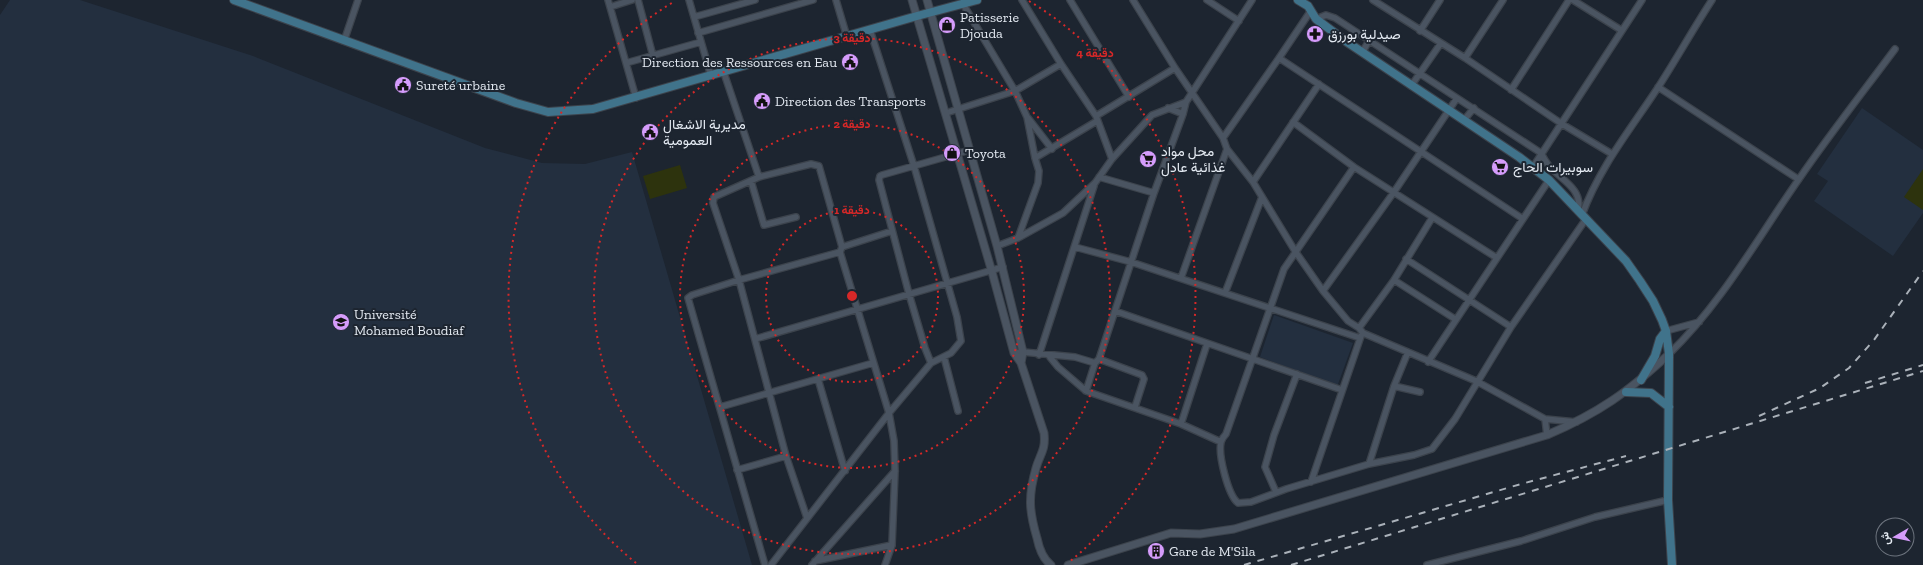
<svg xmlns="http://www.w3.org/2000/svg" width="1923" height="565" font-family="'Zilla Slab',Vazirmatn,serif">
	<rect width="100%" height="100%" fill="#1d2530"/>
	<!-- built -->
	<path fill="#232f3f" d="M10,0H80L253,56L485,148L542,163L585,164L632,152L752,565H0V15Z
		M1862,108L1923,150V213L1893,256L1814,201L1828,181L1817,174Z
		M1274,315L1353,343L1338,384H1333L1260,357Z"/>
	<!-- green -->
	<path fill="#2d330d" d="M680,165L687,188L650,199L643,176Z
		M1923,169V210L1904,197Z"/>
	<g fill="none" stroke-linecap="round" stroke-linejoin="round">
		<!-- minor casing -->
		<g stroke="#3c434c" stroke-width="8">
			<path id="minor" d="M608,0L636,98
				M638,0L653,56
				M689,0L711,76
				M836,0L847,37
				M1022,0L1061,64L1096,116L1112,159
				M1070,0L1129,97
				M1133,0L1175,68L1223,138L1227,149L1253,182L1295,251L1323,291L1348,321L1359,328L1363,333L1476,381L1545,419L1576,422
				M1207,0L1239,21
				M1373,0L1465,58L1562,124L1612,154
				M1573,0L1621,30
				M963,4L1015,91L1027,117L1035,158
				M610,7L632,0
				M1310,12L1279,58L1523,219L1549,180
				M694,17L755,0
				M1316,19L1326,15L1335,18L1541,153C1543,157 1546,162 1549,166C1560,179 1583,189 1578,209
				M1420,31L1440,0
				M698,33L813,0
				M344,41L358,0
				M1363,51L1370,39
				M1465,58L1503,0
				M626,63L701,42
				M724,73L759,177
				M1411,86L1441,43
				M1658,87L1798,179
				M1511,90L1569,0
				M1168,108L1183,114
				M946,113L1015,91L1061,64
				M1096,116L1175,68
				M1028,118L1052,149
				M1464,120L1474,108
				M1293,122L1354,167L1497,258
				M1223,138L1279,58
				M1354,167L1284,269L1226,434C1224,436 1222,439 1221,442C1218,455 1228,495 1238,503L1251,502L1286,489L1369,464L1414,455L1432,449L1455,419L1511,327L1586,219
				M1533,167L1642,0
				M1099,177L1154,193
				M751,181L764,225L796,217
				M1253,182L1319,84
				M1582,215C1599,168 1630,130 1657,89C1676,60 1693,29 1712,0
				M1018,238L1038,183L1039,171L1035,158L1097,121
				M997,246L1018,238L1063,213L1095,183L1112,159L1152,115L1186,102L1252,0
				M842,247L892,231
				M1075,247L1131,262L1360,338
				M1406,259L1511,327
				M1181,278L1227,149
				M1394,280L1455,319
				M1323,291L1394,192L1457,98
				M1225,293L1262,197
				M1115,311L1342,390
				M1359,328L1394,280L1432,218
				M1666,331L1699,322
				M755,339L1003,267
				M1014,353L1023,352L1075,357L1095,363
				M1669,354C1722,303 1757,239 1799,179C1830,134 1863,92 1895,49
				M1039,355L1094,186
				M1049,356L1058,367L1086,391L1181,424L1221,442
				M944,357L958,411
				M1099,359L1142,375L1144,379L1135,407
				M1428,362L1523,219
				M931,363L925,348L909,294L879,180L880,176L882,175L970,150
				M818,379L845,471
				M1394,386L1420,392
				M1086,391L1095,363L1099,359L1154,193L1183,114L1186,102
				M720,407L873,363
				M1545,419L1547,435
				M1181,424L1207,344
				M1369,464L1394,386L1408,352
				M737,470L786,456
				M1311,482L1361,336
				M1276,492L1265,467L1274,435L1297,374
				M807,518L786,456L739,280L713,203L714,197L759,177L811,164L819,166L842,247L840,252L889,413L894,441L895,471L892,545L885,565
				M815,561L892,545
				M765,565L688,298L692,295L739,280L840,252
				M771,565L889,413L931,363L951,353L961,341L957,317L914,166L870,30
				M812,565L895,471
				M1427,565L1521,541L1595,517L1668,500"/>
		</g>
		<!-- tertiary casing -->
		<g stroke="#3c434c" stroke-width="9">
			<path id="tertiary" d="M912,0L992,272L1014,353L1021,363L1044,433C1046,450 1040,454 1036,468C1028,496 1029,511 1037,538C1039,548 1043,559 1051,565
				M927,0L997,246L1023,352L1021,363
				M1068,565L1171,533L1200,534L1234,529L1547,435C1599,413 1628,392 1669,354"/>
		</g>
		<!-- secondary casing -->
		<g stroke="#3c434c" stroke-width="10">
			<path id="secondary" d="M234,0L516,103L548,112L593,109L917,16L977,0
				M1298,0L1308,6L1316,19L1347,42L1519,157L1549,180L1626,261L1640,281L1653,301L1662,320L1666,331L1669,354L1668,500L1672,565
				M1641,380L1655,356L1660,339L1666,331
				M1626,392L1651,393L1669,407"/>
		</g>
		<!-- minor -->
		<use href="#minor" stroke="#4a5461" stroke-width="5.5"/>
		<!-- tertiary -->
		<use href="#tertiary" stroke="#4a5461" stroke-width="7"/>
		<!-- secondary -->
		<use href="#secondary" stroke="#40738b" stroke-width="8"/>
		<!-- rail -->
		<path stroke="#aab1b9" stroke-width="2" stroke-dasharray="7 7" stroke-linecap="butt" d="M1865,383L1923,365
			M1759,416L1820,388L1849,368L1874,340L1923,271
			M1244,565L1521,484L1626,456
			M1291,565L1923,371"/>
	</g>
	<!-- distance rings -->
	<g fill="none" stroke="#d62828" stroke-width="2" stroke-dasharray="2 4">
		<circle cx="852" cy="296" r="86"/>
		<circle cx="852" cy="296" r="172"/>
		<circle cx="852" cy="296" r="258"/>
		<path d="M636 563A344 344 0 0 1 675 1M1029 1A344 344 0 0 1 1068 563"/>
	</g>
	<!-- icons -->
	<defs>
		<g id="shop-disc" transform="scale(0.9)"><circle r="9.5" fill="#d59cfb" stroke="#1d2530"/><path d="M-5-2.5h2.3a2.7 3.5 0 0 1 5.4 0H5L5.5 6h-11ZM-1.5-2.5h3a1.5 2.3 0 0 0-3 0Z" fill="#111"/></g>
		<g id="pharmacy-disc" transform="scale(0.9)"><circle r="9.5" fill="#d59cfb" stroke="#1d2530"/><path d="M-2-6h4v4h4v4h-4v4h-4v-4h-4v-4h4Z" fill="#111"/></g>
		<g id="civic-disc" transform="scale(0.9)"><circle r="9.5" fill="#d59cfb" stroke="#1d2530"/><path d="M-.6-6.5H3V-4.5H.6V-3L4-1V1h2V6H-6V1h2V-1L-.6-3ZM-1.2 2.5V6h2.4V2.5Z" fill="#111"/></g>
		<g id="supermarket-disc" transform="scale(0.9)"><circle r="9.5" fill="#d59cfb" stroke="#1d2530"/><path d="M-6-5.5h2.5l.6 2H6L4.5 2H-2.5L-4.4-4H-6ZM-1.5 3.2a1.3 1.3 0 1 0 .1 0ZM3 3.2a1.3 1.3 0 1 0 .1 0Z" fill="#111"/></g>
		<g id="university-disc" transform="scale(0.9)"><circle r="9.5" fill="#d59cfb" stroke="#1d2530"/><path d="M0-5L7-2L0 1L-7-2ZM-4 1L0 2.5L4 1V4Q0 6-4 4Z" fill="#111"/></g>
		<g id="building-disc" transform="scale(0.9)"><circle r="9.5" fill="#d59cfb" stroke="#1d2530"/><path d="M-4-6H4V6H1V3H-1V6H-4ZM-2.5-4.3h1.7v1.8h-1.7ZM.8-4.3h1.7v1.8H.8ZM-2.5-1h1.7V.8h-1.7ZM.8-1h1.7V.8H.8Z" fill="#111"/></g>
	</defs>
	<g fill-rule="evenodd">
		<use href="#shop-disc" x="947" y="25"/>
		<use href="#pharmacy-disc" x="1315" y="34"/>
		<use href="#civic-disc" x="850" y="62"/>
		<use href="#civic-disc" x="403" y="85"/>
		<use href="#civic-disc" x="762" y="101"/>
		<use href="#civic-disc" x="650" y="132"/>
		<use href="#shop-disc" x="952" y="153"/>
		<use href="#supermarket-disc" x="1148" y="159"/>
		<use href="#supermarket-disc" x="1500" y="167"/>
		<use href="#university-disc" x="341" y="322"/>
		<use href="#building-disc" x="1156" y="551"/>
	</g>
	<g text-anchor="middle" stroke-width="4" stroke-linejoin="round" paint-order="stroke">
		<!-- poi labels -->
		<g font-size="14" fill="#e4eaf2" stroke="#1d2530" text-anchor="start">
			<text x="960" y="22">Patisserie<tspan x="960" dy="16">Djouda</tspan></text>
			<text x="1328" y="39">صيدلية بورزق</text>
			<text x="837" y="67" text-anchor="end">Direction des Ressources en Eau</text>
			<text x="416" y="90">Sureté urbaine</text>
			<text x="775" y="106">Direction des Transports</text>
			<text x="663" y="129">مديرية الاشغال<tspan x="663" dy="16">العمومية</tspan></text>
			<text x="1161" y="156">محل مواد<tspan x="1161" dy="16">غذائية عادل</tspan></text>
			<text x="965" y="158">Toyota</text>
			<text x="1513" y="172">سوبيرات الحاج</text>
			<text x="354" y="319">Université<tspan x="354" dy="16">Mohamed Boudiaf</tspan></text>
			<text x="1169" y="556">Gare de M'Sila</text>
		</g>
	</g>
	<circle cx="852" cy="296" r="6" fill="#d62828" stroke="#1d2530" stroke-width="2"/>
	<g font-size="12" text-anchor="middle" font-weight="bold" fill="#d62828" stroke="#1d2530" stroke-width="4" stroke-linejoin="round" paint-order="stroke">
		<text x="852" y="42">3 دقيقة</text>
		<text x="1095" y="57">4 دقيقة</text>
		<text x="852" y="128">2 دقيقة</text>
		<text x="852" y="214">1 دقيقة</text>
	</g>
	<!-- north arrow -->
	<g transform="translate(1895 537) rotate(261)"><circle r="19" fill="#1d2530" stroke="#6d747e"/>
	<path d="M0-3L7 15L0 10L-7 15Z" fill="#d59cfb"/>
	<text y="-6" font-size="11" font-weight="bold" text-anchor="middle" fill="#e4eaf2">ش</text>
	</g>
</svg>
